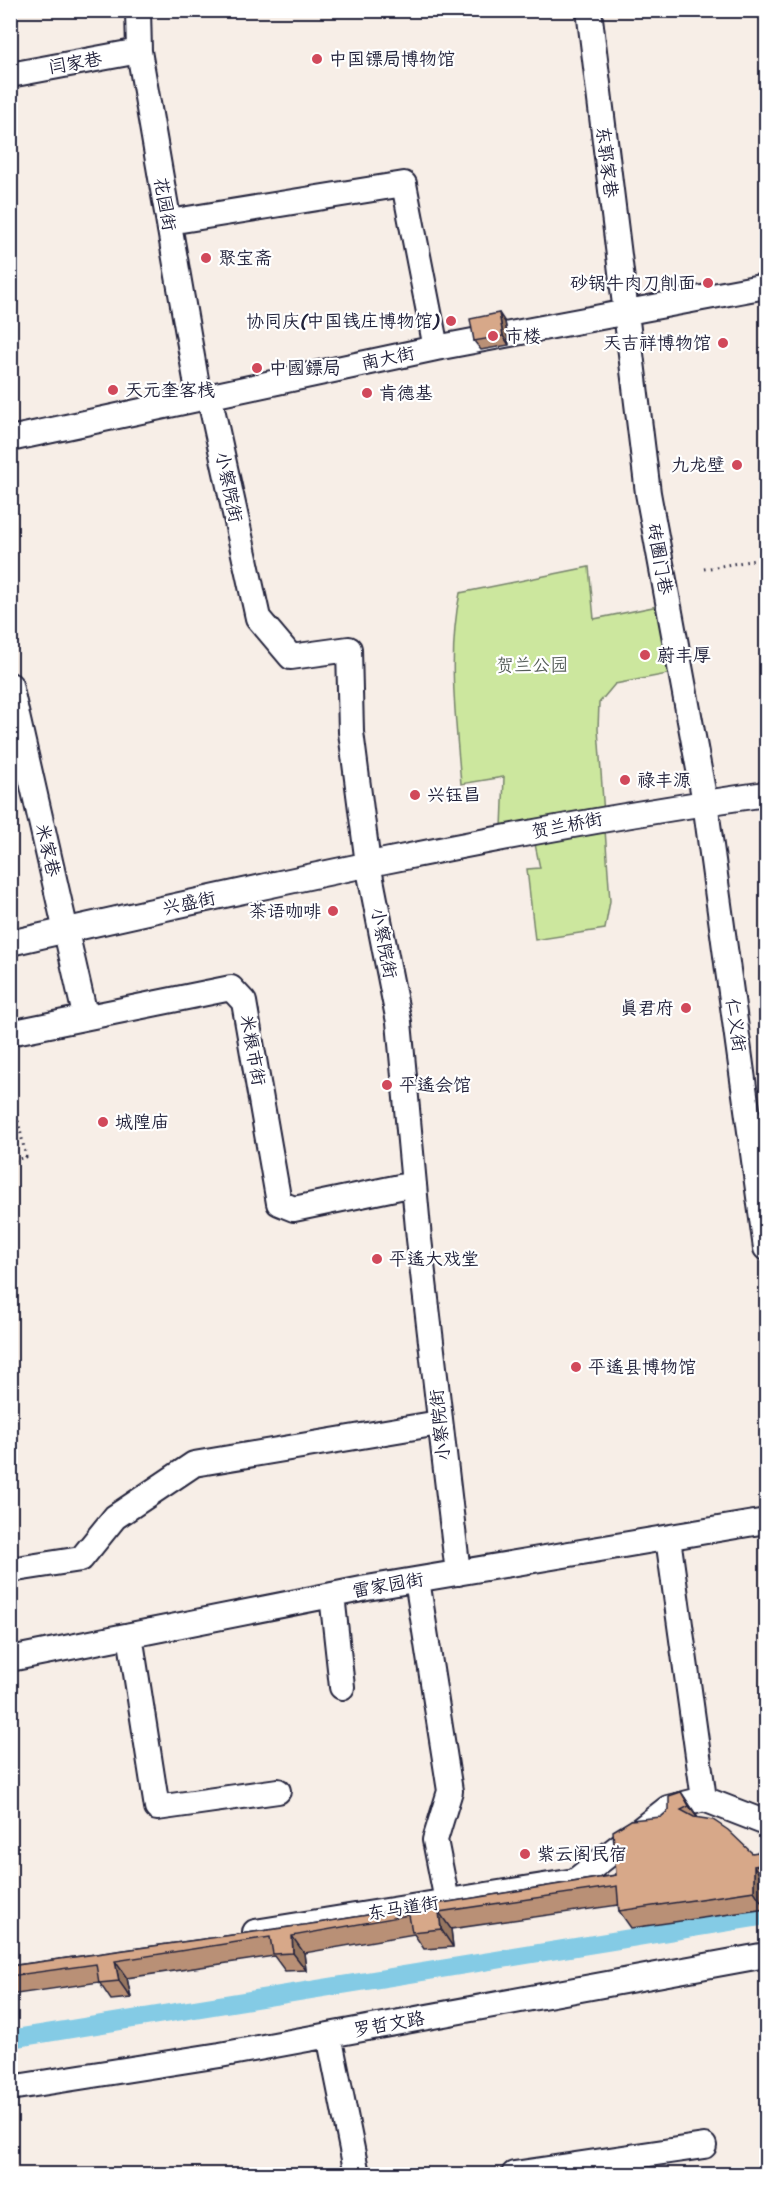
<svg xmlns="http://www.w3.org/2000/svg" width="777" height="2185" font-family="Sriracha,'LXGW WenKai TC',sans-serif">
	<rect width="100%" height="100%" fill="#f7eee7"/>
	<filter id="ink" filterUnits="userSpaceOnUse"><feTurbulence type="fractalNoise" baseFrequency=".0167" numOctaves="2"/><feDisplacementMap in="SourceGraphic" scale="12" xChannelSelector="R" yChannelSelector="G"/><feConvolveMatrix kernelMatrix="1 2 1 2 8 2 1 2 1" color-interpolation-filters="sRGB"/></filter>
	<g filter="url(#ink)">
		<!-- green -->
		<path fill="#cce79e" stroke="#77846c" stroke-width="1.5" d="M589,567L594,619L658,606L673,673L615,684L599,703L598,729L610,901L605,929L535,940L527,869L540,868L531,825L502,828L504,777L461,784C456,721 447,655 460,593Z"/>
		<g fill="none" stroke-linecap="round" stroke-linejoin="round">
			<!-- canal -->
			<path stroke="#84cbe5" stroke-width="18" d="M10,2039L766,1916"/>
			<!-- minor casing -->
			<g stroke="#22223b" stroke-width="28">
				<path id="minor" d="M138,10L139,51L199,397
					M589,10L648,493L705,802L766,1248
					M10,75L139,51
					M169,222L404,184L436,348
					M209,395L258,618L291,657L349,649L351,732L368,864L399,1022L419,1239L458,1573
					M10,439L436,348L766,286
					M10,685L85,1015
					M10,943C261,886 512,830 766,794
					M10,1033L231,988L244,1002L279,1203L294,1209L414,1184
					M668,1538L704,1799
					M10,1570L81,1559L115,1517L194,1464L439,1423
					M417,1580L450,1791L435,1840L447,1901
					M332,1595L342,1687
					M130,1635L157,1808L278,1791
					M10,1659L367,1588L766,1521
					M255,1932L575,1881L668,1808L704,1799L766,1823
					M329,2035L357,2174
					M10,2088L220,2055L766,1955
					M514,2174L704,2146"/>
			</g>
			<!-- path -->
			<path stroke="#22223b" stroke-width="3" stroke-dasharray="1.5 4.5" stroke-linecap="butt" d="M704,569L766,558
				M10,1117L17,1116L26,1157L10,1161"/>
			<!-- minor -->
			<use href="#minor" stroke="#fff" stroke-width="24"/>
		</g>
		<!-- wall -->
		<path fill="#b99076" stroke="#22223b" stroke-width="1.5" d="M505,322L509,345L481,350L474,341Z
			M681,1792L698,1818L752,1853L766,1851V1909L631,1928L619,1911L618,1905L451,1929L453,1947L424,1949L414,1934L304,1953L306,1970L285,1971L274,1956L127,1978L131,1998L111,2000L99,1982L10,1995V1966L318,1923L616,1875L661,1817L669,1810Z"/>
		<!-- shaded-wall -->
		<path fill="#967660" stroke="#22223b" stroke-width="1.5" d="M499,313L505,322L509,345L503,336Z
			M681,1792L693,1810L701,1823L689,1806Z
			M754,1866L766,1884V1909L754,1891Z
			M439,1912L451,1929L453,1947L441,1929Z
			M292,1936L304,1953L306,1970L293,1953Z
			M115,1961L127,1978L131,1998L119,1981Z"/>
		<!-- building -->
		<path fill="#d7a889" stroke="#22223b" stroke-width="1.5" d="M499,313L503,336L474,341L470,319Z
			M681,1792L689,1806L681,1810L694,1817L713,1820L728,1830L752,1853L766,1851V1864L754,1866V1891L619,1911L617,1886L439,1912L441,1929L412,1932L409,1915L292,1936L293,1953L273,1954L270,1937L115,1961L119,1981L99,1983L96,1964L10,1976V1966L318,1923L616,1875L613,1831L631,1820L661,1817L669,1810V1796Z"/>
	</g>
	<!-- markers -->
	<g fill="#d1495b" stroke="#fff" stroke-width="2">
		<circle cx="317" cy="59" r="6"/>
		<circle cx="206" cy="258" r="6"/>
		<circle cx="708" cy="283" r="6"/>
		<circle cx="451" cy="321" r="6"/>
		<circle cx="493" cy="336" r="6"/>
		<circle cx="723" cy="343" r="6"/>
		<circle cx="257" cy="368" r="6"/>
		<circle cx="113" cy="390" r="6"/>
		<circle cx="367" cy="393" r="6"/>
		<circle cx="737" cy="465" r="6"/>
		<circle cx="645" cy="655" r="6"/>
		<circle cx="625" cy="780" r="6"/>
		<circle cx="415" cy="795" r="6"/>
		<circle cx="333" cy="911" r="6"/>
		<circle cx="686" cy="1008" r="6"/>
		<circle cx="387" cy="1085" r="6"/>
		<circle cx="103" cy="1122" r="6"/>
		<circle cx="377" cy="1259" r="6"/>
		<circle cx="576" cy="1367" r="6"/>
		<circle cx="525" cy="1854" r="6"/>
	</g>
	<g text-anchor="middle" stroke-width="4.5" stroke-linejoin="round" paint-order="stroke">
		<!-- poi labels -->
		<g font-size="18" fill="#22223b" stroke="#fff" text-anchor="start">
			<text x="329" y="65">中国镖局博物馆</text>
			<text x="218" y="264">聚宝斋</text>
			<text x="696" y="289" text-anchor="end">砂锅牛肉刀削面</text>
			<text x="439" y="327" text-anchor="end">协同庆(中国钱庄博物馆)</text>
			<text x="505" y="342">市楼</text>
			<text x="711" y="349" text-anchor="end">天吉祥博物馆</text>
			<text x="269" y="374">中國鏢局</text>
			<text x="125" y="396">天元奎客栈</text>
			<text x="379" y="399">肯德基</text>
			<text x="725" y="471" text-anchor="end">九龙壁</text>
			<text x="657" y="661">蔚丰厚</text>
			<text x="637" y="786">禄丰源</text>
			<text x="427" y="801">兴钰昌</text>
			<text x="321" y="917" text-anchor="end">茶语咖啡</text>
			<text x="674" y="1014" text-anchor="end">真君府</text>
			<text x="399" y="1091">平遥会馆</text>
			<text x="115" y="1128">城隍庙</text>
			<text x="389" y="1265">平遥大戏堂</text>
			<text x="588" y="1373">平遥县博物馆</text>
			<text x="537" y="1860">紫云阁民宿</text>
		</g>
		<!-- street labels -->
		<g font-size="18" fill="#22223b" stroke="#fff">
			<text transform="translate(75 63) rotate(-10)" y="6">闫家巷</text>
			<text transform="translate(607 162) rotate(83)" y="6">东郭家巷</text>
			<text transform="translate(165 204) rotate(80)" y="6">花园街</text>
			<text transform="translate(388 358) rotate(-12)" y="6">南大街</text>
			<text transform="translate(229 487) rotate(78)" y="6">小察院街</text>
			<text transform="translate(660 559) rotate(80)" y="6">砖圈门巷</text>
			<text transform="translate(567 825) rotate(-11)" y="6">贺兰桥街</text>
			<text transform="translate(48 850) rotate(77)" y="6">米家巷</text>
			<text transform="translate(189 903) rotate(-12)" y="6">兴盛街</text>
			<text transform="translate(384 943) rotate(79)" y="6">小察院街</text>
			<text transform="translate(736 1025) rotate(82)" y="6">仁义街</text>
			<text transform="translate(253 1050) rotate(80)" y="6">米粮市街</text>
			<text transform="translate(440 1425) rotate(-96)" y="6">小察院街</text>
			<text transform="translate(388 1585) rotate(-10)" y="6">雷家园街</text>
			<text transform="translate(403 1908) rotate(-9)" y="6">东马道街</text>
			<text transform="translate(389 2024) rotate(-10)" y="6">罗哲文路</text>
		</g>
		<!-- park labels -->
		<g font-size="18" fill="#555d59" stroke="#fff">
			<text x="532" y="671">贺兰公园</text>
		</g>
	</g>
	<!-- margin -->
	<rect width="777" height="2185" fill="none" stroke="#fff" stroke-width="36"/>
	<rect x="18" y="18" width="741" height="2149" fill="none" stroke="#22223b" stroke-width="2" filter="url(#ink)"/>
</svg>
